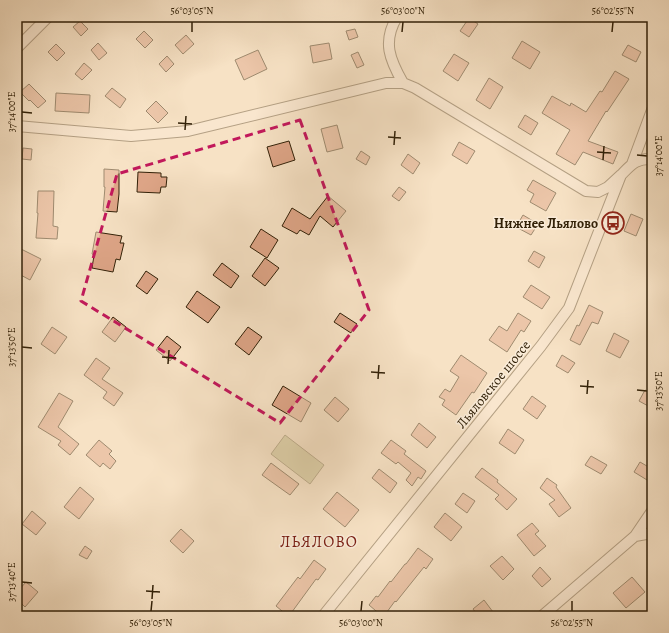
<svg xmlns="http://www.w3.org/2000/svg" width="669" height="633" font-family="Alegreya,serif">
	<rect width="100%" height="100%" fill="#f7e2c5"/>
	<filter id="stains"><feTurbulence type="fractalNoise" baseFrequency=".005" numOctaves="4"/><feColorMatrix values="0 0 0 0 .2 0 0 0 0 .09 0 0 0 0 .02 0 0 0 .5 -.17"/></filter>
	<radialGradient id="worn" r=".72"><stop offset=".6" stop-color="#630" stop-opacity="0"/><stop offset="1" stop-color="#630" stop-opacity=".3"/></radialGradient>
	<!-- pitch -->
	<path fill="#c5c18f" stroke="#7c714c" d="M285,435L324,465L310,484L271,454Z"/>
	<!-- building -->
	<path fill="#dea587" stroke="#322108" d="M469,18L478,24L469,37L460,31Z
		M80,21L88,29L81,36L73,27Z
		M355,29L358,37L349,40L346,31Z
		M144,31L153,40L145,48L136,39Z
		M186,35L194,44L183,54L175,45Z
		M522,41L540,52L530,69L512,58Z
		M98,43L107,53L99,60L91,50Z
		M329,43L332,59L313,63L310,46Z
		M56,44L65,53L57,61L48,52Z
		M628,45L641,52L636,62L622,55Z
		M258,50L267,69L244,80L235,60Z
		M358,52L364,65L357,68L351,55Z
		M454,54L469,63L458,81L443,71Z
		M167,56L174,64L166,72L159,64Z
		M84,63L92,70L82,80L75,74Z
		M615,71L629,79L607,112L606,111L588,141L618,152L613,164L583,152L575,165L556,154L570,130L542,113L552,96L570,106L571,103L586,112L600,91L602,92Z
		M489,78L503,87L490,109L476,100Z
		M29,84L46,101L38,108L30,100L29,101L20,92Z
		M112,88L126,99L120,108L105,96Z
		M56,93L90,95L89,113L55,111Z
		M156,101L168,113L158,123L146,111Z
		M525,115L538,123L531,135L518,127Z
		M337,125L343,148L327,152L321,129Z
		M289,141L295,160L273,167L267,147Z
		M459,142L475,151L467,164L452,155Z
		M23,148L32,149L31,160L22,159Z
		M361,151L370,157L366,165L356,159Z
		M408,154L420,163L413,174L401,165Z
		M104,169L119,170V194L117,212L103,211L105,187H104Z
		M138,172L161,173V177H167L166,187H161L160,193L137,192Z
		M533,180L556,193L546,211L530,202L534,194L527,190Z
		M399,187L406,192L399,201L392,196Z
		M38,191H54L53,226L58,227L57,239L36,238L38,213H37Z
		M328,196L346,211L333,227L320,216L309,235L300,230L297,234L282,226L292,208L310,219Z
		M631,214L643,219L636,236L624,231Z
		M523,215L538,224L531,235L516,227Z
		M261,229L278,240L267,258L250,247Z
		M96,232L122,236L120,243H124L120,260L116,259L113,272L92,268L94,255L92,254Z
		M17,247L41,259L30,280L17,273Z
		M534,251L545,257L539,268L528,261Z
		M265,258L279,268L265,286L252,276Z
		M222,263L239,276L231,288L213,275Z
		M146,271L158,279L147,294L136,286Z
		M531,285L550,297L542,309L523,297Z
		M197,291L220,307L208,323L186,307Z
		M589,305L603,312L598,324L592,322L580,345L570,340L577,325L579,326Z
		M340,313L357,324L351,333L334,322Z
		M518,313L531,321L524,332L521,330L507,352L489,340L499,326L507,331Z
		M113,317L126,327L115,342L102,332Z
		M52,327L67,337L55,354L41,344Z
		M248,327L262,337L249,355L235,344Z
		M614,333L629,341L620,358L606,351Z
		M167,336L181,347L170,361L156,350Z
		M461,355L487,373L474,393L472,392L456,415L442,405L445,400L439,397L445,389L450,392L459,377L450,371Z
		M562,355L575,363L568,373L556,366Z
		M96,358L110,368L102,379L123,393L114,406L103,398L107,392L84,375Z
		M283,386L311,403L301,422L272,405Z
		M645,390L652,394V403L650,407L639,401Z
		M59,393L73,401L58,427L79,444L70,455L58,445L61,441L38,427Z
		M532,396L546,406L537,419L523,409Z
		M335,397L349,409L338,422L324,410Z
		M419,423L436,437L427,448L411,435Z
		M508,429L524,440L515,454L499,443Z
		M99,440L112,451L109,454L116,461L110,469L103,463L100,467L86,455Z
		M391,440L406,451L404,454L426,471L421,479L418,477L412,486L406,480L411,473L398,462L396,464L381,453Z
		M591,456L607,465L601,474L585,465Z
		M640,462L652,469V483L634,472Z
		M271,463L299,484L290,495L262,475Z
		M482,468L498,480L497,482L517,499L507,510L495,499L499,495L475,477Z
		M379,469L397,483L390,493L372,478Z
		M547,478L557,485L556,487L571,508L559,517L549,504L555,500L540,488Z
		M80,487L94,499L79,519L64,507Z
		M337,492L359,510L345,527L323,509Z
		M463,493L475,501L467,513L455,504Z
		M32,511L46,523L36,535L22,524Z
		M445,513L462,527L451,541L434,527Z
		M532,523L539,531L535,534L546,546L534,556L517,535Z
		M181,529L194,541L183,553L170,541Z
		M85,546L92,551L87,559L79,555Z
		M418,548L433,559L426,569L424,567L396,602L395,601L384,616H382L369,605L376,596L378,597L390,581L391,582L405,564H406Z
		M502,556L514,569L503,580L490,566Z
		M314,560L326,569L318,580L316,579L289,616H288L276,606L298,577L300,579Z
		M540,567L551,579L542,587L532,576Z
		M632,577L645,592L626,608L613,593Z
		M26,582L38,592L25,607L17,599V592Z
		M484,600L496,616H478L473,609Z"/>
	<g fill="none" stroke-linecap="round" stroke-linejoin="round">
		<!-- minor casing -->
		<g stroke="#635137" stroke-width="12">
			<path id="minor" d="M397,17C382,42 390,60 403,83
				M17,48L48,17
				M17,126L131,136L188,131L386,83H403L415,88L586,191L598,192L608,187L621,175
				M632,164L652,110
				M635,536L652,533
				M323,616L541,346L569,308L621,175C631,165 636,158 652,159
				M542,616L635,536L652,511"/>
		</g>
		<!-- minor -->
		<use href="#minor" stroke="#faecd9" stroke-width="10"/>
	</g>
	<!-- marked area -->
	<path d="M0 0H669V633H0ZM300,120L369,310L280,423L81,301L117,174Z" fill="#f7e2c5" fill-opacity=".55" fill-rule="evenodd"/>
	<path fill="none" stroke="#c2185b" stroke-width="3" stroke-dasharray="8 5" stroke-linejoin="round" d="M300,120L369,310L280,423L81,301L117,174Z"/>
	<!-- ticks -->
	<path fill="none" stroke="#322108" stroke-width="1.5" d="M192,32V22M402,32L403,22M612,32L613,22M22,112L32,113M178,123L192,124M185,130L186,116M388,137L401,138M394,145L395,131M597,152L611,153M637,155L647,156M603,160L604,146M22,347L32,348M162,357L176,358M168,364L169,350M371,372L385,373M378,379L379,365M580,386L594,387M637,390L647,391M587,394L588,380M22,582L32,583M146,591L160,592M152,599L153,585M151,611L152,601M361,611L362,601M572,611V601"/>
	<!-- icons -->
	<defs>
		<g id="bus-ring" transform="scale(1.15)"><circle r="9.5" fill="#faecd9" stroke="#8f2418" stroke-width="1.5"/><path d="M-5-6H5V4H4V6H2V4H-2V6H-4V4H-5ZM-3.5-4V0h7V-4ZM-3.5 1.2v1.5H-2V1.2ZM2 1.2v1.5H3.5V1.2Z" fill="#8f2418"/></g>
	</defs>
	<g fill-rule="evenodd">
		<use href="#bus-ring" x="613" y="223"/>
	</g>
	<g text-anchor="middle" stroke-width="3" stroke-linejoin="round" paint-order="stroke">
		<!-- poi labels -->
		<g font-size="14" font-weight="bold" fill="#322108" stroke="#faecd9" text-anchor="end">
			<text x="598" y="228">Нижнее Льялово</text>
		</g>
		<!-- street labels -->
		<g font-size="14" fill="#322108" stroke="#faecd9">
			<text transform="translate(493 384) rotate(-51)" y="5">Льяловское шоссе</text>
		</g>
		<!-- quarter labels -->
		<g font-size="16" letter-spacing="1" fill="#7a1f14" stroke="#faecd9">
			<text x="319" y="547">ЛЬЯЛОВО</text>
		</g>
	</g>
	<!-- margin -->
	<rect width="669" height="633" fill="none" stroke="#f7e2c5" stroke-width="44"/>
	<rect x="22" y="22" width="625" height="589" fill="none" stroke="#322108" stroke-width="1.5"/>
	<g font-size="10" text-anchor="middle" fill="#322108">
		<text x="192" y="14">56°03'05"N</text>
		<text x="403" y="14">56°03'00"N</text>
		<text x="613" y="14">56°02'55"N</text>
		<text transform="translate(11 112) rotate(-90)" y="4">37°14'00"E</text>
		<text transform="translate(658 156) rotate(-90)" y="4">37°14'00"E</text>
		<text transform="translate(11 347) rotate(-90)" y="4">37°13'50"E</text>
		<text transform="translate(658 391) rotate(-90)" y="4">37°13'50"E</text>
		<text transform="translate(11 582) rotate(-90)" y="4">37°13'40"E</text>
		<text x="151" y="626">56°03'05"N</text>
		<text x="361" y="626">56°03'00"N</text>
		<text x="572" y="626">56°02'55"N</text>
	</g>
	<rect width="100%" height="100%" filter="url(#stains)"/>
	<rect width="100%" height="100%" fill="url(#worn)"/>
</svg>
